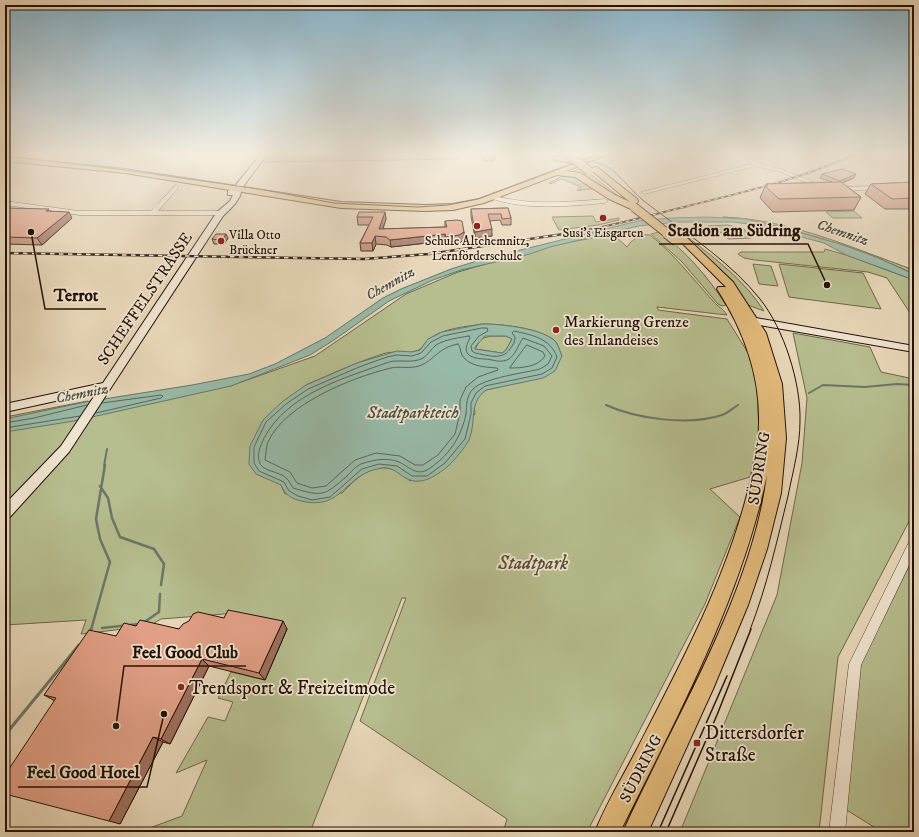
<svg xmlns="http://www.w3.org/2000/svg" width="919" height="837" font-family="'IM FELL DW Pica',serif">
	<rect width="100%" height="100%" fill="#e7d6b7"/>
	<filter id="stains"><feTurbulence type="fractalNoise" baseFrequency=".005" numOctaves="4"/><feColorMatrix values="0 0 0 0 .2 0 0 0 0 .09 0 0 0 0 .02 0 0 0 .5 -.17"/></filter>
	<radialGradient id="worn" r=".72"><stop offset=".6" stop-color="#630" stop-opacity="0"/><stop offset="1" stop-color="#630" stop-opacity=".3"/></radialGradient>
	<!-- green -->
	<path fill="#b6bd8e" stroke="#6d664a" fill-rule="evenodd" d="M270,153H457L459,159L264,162Z
		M581,167L617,195L570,173Z
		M563,176H574L592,189L580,190L581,191L577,190L581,187L562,179L550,184L549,183Z
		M854,211L862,218H833L826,212Z
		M593,216L596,222L619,218V220L598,225L559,230L552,217Z
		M723,217C789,219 852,248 914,270V274L876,257L843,245L796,231L745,219Z
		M728,225L744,229L751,238L728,239L723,233L713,232L708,226Z
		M659,232C686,251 708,277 726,305L722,306L718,304L682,262L651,234Z
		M613,234L627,247C631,240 641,233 650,235C674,254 693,279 714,302C718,307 723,308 727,315L657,307L658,310L727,319L750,356L757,383L759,435L750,477L710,489L740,517L705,604L587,832H503L507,819L360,721L406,598H402L310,832H146L147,829L182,816L207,760L176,773L208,717L225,721L233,702L218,698L231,672L265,680L287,629L237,613L161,619L149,626L81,634L86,620L5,625V417L88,401L95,411L230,386L315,356L406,294L458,272L549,246ZM482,324C501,324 541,328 555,341C558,344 560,352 562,356L499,387L486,390L478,396L474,404L475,414L410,481C406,477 400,472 395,470C371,462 357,478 342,493L285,494L281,485L306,385C332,374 359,361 386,353C396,351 406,354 416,351C423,349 424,343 429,339C443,328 465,327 482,324Z
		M689,238C717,260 745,281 764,311L748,305L737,290L685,239Z
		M825,249L846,255L914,280V319L887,278L868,272L755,260L744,258L738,254L741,252H824Z
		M753,264L771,266L778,286L759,284Z
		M779,264L863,273L881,309L789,297Z
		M793,333L870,347L881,372L914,379V512L838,657L819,832H680L777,595L802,463L807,398Z
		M490,336H506L512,339L506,350L502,353L475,349L481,339Z
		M914,556V832H882L845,809L861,664Z"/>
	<!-- water -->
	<path fill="#98baa8" stroke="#6a7668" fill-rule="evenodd" d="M708,217L745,219L781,227L843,245L876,257L914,274V280L846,255L824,243L756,225L733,222H678L639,226L550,247L530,254L461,270L433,280L389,301L334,340L310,355L231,386L74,421L5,432V419L85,402L192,385L249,374L275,364L325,338L383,298L401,289L451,269L480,260L638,221L669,218Z
		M482,324C501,324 541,328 555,341C558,344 560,352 562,356L555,371L543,378L486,390C468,404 477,420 469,440C466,446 454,461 448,466C439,474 423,485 410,480C398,476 394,464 377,469C344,476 342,511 301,501C290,498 285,494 281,485L256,474L249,464L250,446L263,420L283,401L306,385L357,363L397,351L412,352L420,350L428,339L442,332ZM485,336H506L512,339L506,350L502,353L475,349V347Z"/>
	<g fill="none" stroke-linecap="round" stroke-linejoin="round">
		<!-- shore -->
		<path stroke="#5e6558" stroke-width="1" d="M482,328H487L488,331L479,336L471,346L472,351L475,353C487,355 502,361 510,349C513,345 515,342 515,337L512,333L514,331C532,335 550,338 557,357L552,368L542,374L485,386L476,393L471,403V414L465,439L445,463L427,476H412L397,466L379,464L362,469L330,497L312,500L298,496L289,491L284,482L259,471L254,463V447L266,422L286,404L308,389L359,367L387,357L397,355L412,356L421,353L431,342L443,336Z
			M469,336L470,338C461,354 469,358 484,359C493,359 500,364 509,359C516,354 518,345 523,338L544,346L552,356L548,364L540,369C524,373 484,378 473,389C466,396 467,405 466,414C461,438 448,457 427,470C416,476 408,466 399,462C387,457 373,460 361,464C356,466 351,472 347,476C324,496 323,497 293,488C291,485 289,480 286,478C280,471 261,472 259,461C257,452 261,445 264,438C288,393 345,378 389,362C400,359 413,364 423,358C428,355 431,349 436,345C446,339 458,338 469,336Z
			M458,344C461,347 460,351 462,355C469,367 486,367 497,368L498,370L478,377L466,387L460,400V413L455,434L438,455L423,465H415L400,456L376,453L355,460L326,486L312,488L297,483L290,472L265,460C266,454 266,447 268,442C285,404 353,377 391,368C400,366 410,369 419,366C434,361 437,348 458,344Z
			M527,345L543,352L545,356C538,367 522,368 510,368Z
			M96,413L161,398L163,396L161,395L102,403
			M5,423L34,418L87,405
			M5,428L80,416"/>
		<!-- stream-far2 -->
		<path stroke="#6a7668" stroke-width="2" d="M809,393L823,385L865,387L897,384L914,385
			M606,405C637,419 689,426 722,415C728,413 733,408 738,405
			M104,466L107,449"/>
		<!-- stream-far1 -->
		<path stroke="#6a7668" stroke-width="2.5" d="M100,486L108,498L112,518L120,537L154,549L164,564L161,585
			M143,623L159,612L160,594
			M102,628L139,624
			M91,630L110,562L100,539L96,519L105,465"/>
		<!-- stream -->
		<path stroke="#6a7668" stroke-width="3" d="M90,632L91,629
			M5,735L79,645"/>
		<!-- street casing -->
		<g stroke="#554233" stroke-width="1">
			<path id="street" d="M25,153H31L5,167V164Z
				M738,153H743L758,163L784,170L826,187L821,188L780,172L756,166L644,194L641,192L752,164Z
				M176,185L179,187L178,188L158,211H221L224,213L221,215H79L5,205V201L79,211H151Z
				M881,186L884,188L883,189L838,191L835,189L838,187Z
				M492,195C529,206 567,202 605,199L608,201L605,203C568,206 526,211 490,198V196Z
				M914,538V555L861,665L845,832H829L849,664L910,540Z"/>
		</g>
		<!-- secondary casing -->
		<g stroke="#241007" stroke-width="2">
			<path id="secondary" d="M262,153H268L242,188L240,196L235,204L223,216L69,452L10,517L5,519V504L61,446L97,392L5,412V404L103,383L217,212L230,201L233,195H228V191L235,186Z
				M744,314L756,318L914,346V352L754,324L741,319L739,317L741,315Z"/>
		</g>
		<!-- primary casing -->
		<g stroke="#241007" stroke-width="2">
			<path id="primary" d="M601,153H612L566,171L580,173L615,195L630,202L590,169L594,167H597L637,199L638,201L637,203H633L638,207L637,209H631L609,199L575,177L557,175L484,203L453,210L425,211L341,208L125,173L5,161V157L125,169L341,202L425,205L453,204L479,199Z
				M554,156L574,158L578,160C572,164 559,162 553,158Z
				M683,236L686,237L733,282L766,333L782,384L786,438L781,493L767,549L748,605L713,689L648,832H623C633,809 645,786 656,763C699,676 755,572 767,475C740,601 677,717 620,832H595C606,804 622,778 636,751C677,671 721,590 745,502C752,476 759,450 759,422C760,374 743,329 717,289L718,287H726L678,239Z"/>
		</g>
		<!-- street -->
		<use href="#street" fill="#efe4d0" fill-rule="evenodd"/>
		<!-- secondary -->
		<use href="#secondary" fill="#efe4d0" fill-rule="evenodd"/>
		<!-- primary -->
		<use href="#primary" fill="#e4bb7c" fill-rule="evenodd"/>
		<!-- tram-far1 -->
		<path stroke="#241007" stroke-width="1" d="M5,156L118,169L259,189L334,203L418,207L448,205L478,199L603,153
			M570,164C603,155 613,170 634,192C641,199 649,205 657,211C693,238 732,264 760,299C784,329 801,383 800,421C800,446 793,471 788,496C777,541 767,586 750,630"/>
		<!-- tram -->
		<path stroke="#241007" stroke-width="1.5" d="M658,832L727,676
			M666,832L717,715L751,629"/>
		<!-- rail-far1 casing -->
		<g stroke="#241007" stroke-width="2">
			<path id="rail-far1" d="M564,234C606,228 647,216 688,206C747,191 802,179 858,153"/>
		</g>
		<!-- rail casing -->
		<g stroke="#241007" stroke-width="2.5">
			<path id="rail" d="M5,253L364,259L429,254L570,233"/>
		</g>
		<!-- rail-far1 -->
		<use href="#rail-far1" stroke="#efe4d0" stroke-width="1" stroke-dasharray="3.5" stroke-linecap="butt"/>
		<!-- rail -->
		<use href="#rail" stroke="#efe4d0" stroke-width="1.5" stroke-dasharray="4.5" stroke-linecap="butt"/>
		<!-- primary-bridge-far1 casing -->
		<g stroke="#241007" stroke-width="10" stroke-linecap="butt">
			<path id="primary-bridge-far1" d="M567,153L589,171
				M634,207L668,234"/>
		</g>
		<!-- primary-bridge casing -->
		<g stroke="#241007" stroke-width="12" stroke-linecap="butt">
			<path id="primary-bridge" d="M667,233L677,241"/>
		</g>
		<!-- primary-bridge-far1 -->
		<use href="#primary-bridge-far1" stroke="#e4bb7c" stroke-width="8"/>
		<!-- primary-bridge -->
		<use href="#primary-bridge" stroke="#e4bb7c" stroke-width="10"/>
	</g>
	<!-- wall -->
	<path fill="#c28972" stroke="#241007" d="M481,153H496L495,159L493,161H484L481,155Z
		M822,174L854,178L842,183L861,197L854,210L773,212L760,198L766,184L832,182L820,178Z
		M914,182V209H885L865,194L871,184Z
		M5,208L51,211L72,218L42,245L5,244Z
		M508,208L511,218V225H502L500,220L490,221L492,236L475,238L471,216V209Z
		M385,212L386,219L383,229L445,227V221L464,232V240L459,243L446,244L445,241L391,247L387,245L376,244L373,251H361L360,243L369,225H358L357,217Z
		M228,238L224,244H214L212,239Z
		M224,618L287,629L265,680L209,666L170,744L163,742L120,824L55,701L44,695L116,636L136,626L179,629Z"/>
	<!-- shaded-wall -->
	<path fill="#9e6f5d" stroke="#241007" d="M493,153H496L495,159L493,161Z
		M856,174L854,178L838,185L840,181Z
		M69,212L72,218L42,245L37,238Z
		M385,212L386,219L380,236L379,229Z
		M492,229V236L475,238V232Z
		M464,232V240L459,243L446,244V237Z
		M226,234L228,238L224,244L222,240Z
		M445,234V241L391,247L390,240Z
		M375,236L376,244L373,251L372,243Z
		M283,621L287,629L265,680L259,673Z
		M202,659L209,666L170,744L161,739Z
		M153,737L163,742L120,824L109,821Z"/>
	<!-- building -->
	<path fill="#e19f85" stroke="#241007" d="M843,169L856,174L840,181L822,174Z
		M841,182L861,197L779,199L765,186H768L766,184Z
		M914,182V198L892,199L871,184Z
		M5,208L49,209L46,211L69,212L37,238L5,237Z
		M508,208L511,218L502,219L501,214H488L492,229L475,232L471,209Z
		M359,212H385L379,229L447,227L445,221L457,220L462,221L464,232L459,235L446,237L445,234L390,240L386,237L375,236L372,243H360L373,217H357Z
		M216,234H226L222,240L212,239Z
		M228,610L283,621L259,673L202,659L161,739L153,737L109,821L5,794V775L56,698L44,695L89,630L116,636L124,623L136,626L140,620L179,629L183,624L189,621L193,614L198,612L224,618Z"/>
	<!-- sky -->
	<linearGradient id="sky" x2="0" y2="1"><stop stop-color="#88b6ce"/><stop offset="0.57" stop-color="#f4eddf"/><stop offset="1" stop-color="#f4eddf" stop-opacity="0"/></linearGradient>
	<rect width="919" height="270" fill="url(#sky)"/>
	<!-- markers -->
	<g fill="#8f2418" stroke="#efe4d0" stroke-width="1.5">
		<circle cx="603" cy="218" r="4"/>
		<circle cx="477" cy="226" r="4"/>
		<circle cx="221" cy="241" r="4"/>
		<circle cx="556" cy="330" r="4"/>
		<circle cx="181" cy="687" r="4"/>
		<rect x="693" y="739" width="8" height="8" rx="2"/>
	</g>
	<g text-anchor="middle" stroke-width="3.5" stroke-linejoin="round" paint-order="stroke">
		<!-- far-poi labels -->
		<g font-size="13" fill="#241007" stroke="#efe4d0">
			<text x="603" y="237">Susi's Eisgarten</text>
			<text x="229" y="239" text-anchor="start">Villa Otto<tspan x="229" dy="15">Brückner</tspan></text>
			<text x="477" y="245">Schule Altchemnitz,<tspan x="477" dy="15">Lernförderschule</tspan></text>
		</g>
		<!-- far-water labels -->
		<g font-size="14" font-style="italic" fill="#4d4c3f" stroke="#efe4d0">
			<text transform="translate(843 232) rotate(19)" y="5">Chemnitz</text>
			<text transform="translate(390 283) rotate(-29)" y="5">Chemnitz</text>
			<text transform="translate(82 393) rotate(-11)" y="5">Chemnitz</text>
		</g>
		<!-- street labels -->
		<g font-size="16" fill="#241007" stroke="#efe4d0">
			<text transform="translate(144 298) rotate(-56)" y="6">SCHEFFELSTRASSE</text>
			<text transform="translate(758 468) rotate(-81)" y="6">SÜDRING</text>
			<text transform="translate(640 768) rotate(-63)" y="6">SÜDRING</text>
		</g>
		<!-- poi labels -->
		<g font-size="16" fill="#241007" stroke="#efe4d0" text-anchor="start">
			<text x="564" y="327">Markierung Grenze<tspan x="564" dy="18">des Inlandeises</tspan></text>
		</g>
		<!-- water labels -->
		<g font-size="17" font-style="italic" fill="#4d4c3f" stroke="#efe4d0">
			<text x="413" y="418">Stadtparkteich</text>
		</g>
		<!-- near-park labels -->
		<g font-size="19" font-style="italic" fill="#574d36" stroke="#efe4d0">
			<text x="533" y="569">Stadtpark</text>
		</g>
		<!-- near-poi labels -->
		<g font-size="19" fill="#241007" stroke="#efe4d0" text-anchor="start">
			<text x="189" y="694">Trendsport &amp; Freizeitmode</text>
			<text x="705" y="739">Dittersdorfer<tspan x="705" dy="22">Straße</tspan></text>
		</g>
	</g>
	<!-- callouts -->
	<path fill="none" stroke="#241007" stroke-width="1.5" d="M827 285L808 244H659M31 232L45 309H106M116 726L124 666H246M164 714L147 787H18"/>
	<g fill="#241007" stroke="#efe4d0" stroke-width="1.5">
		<circle cx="827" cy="285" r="4"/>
		<circle cx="31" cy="232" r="4"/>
		<circle cx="116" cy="726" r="4"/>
		<circle cx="164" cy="714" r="4"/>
	</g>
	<g font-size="17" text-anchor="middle" font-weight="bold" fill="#241007" stroke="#efe4d0" stroke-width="3.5" stroke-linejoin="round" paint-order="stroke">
		<text x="734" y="236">Stadion am Südring</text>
		<text x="76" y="301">Terrot</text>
		<text x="185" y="658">Feel Good Club</text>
		<text x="83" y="778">Feel Good Hotel</text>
	</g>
	<!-- margin -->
	<rect width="919" height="837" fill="none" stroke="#e7d6b7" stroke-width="20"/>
	<rect x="6" y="6" width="907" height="825" fill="none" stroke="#241007" stroke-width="2"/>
	<rect x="10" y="10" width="899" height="817" fill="none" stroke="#241007"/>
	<rect width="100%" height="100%" filter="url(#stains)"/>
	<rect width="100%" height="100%" fill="url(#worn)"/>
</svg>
